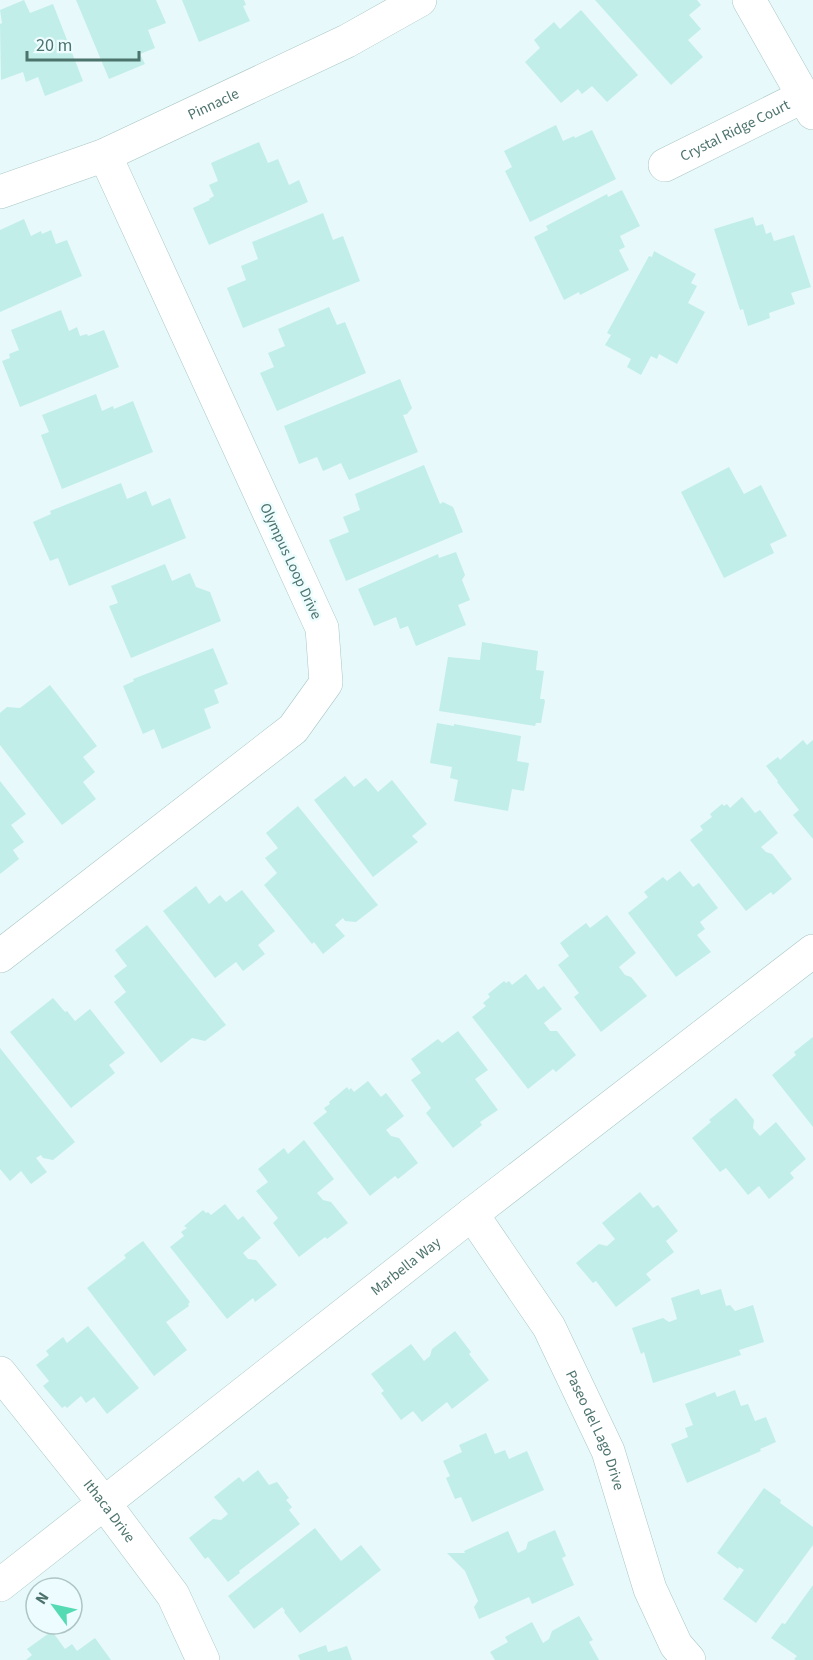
<svg xmlns="http://www.w3.org/2000/svg" width="813" height="1660" font-family="'Source Sans 3',sans-serif">
	<rect width="100%" height="100%" fill="#e7f9fb"/>
	<!-- building -->
	<path fill="#c1eee9" d="M24,0L30,13L53,4L83,81L45,96L38,77L26,82L23,72L1,80L0,24L2,23L0,10Z
		M76,0H156L166,23L148,30L155,48L140,54L145,64L109,79Z
		M182,0H244L246,5L243,6L250,21L199,42Z
		M595,0H697L701,5L689,15L701,29L688,40L703,57L671,85Z
		M581,10L638,75L607,102L592,86L582,94L578,89L561,103L525,62L540,48L534,40L554,22L560,29Z
		M556,125L563,141L574,136L575,138L592,130L616,179L530,222L505,171L512,167L504,151Z
		M259,142L268,163L278,159L289,185L299,180L308,202L209,245L193,208L210,200L209,199L214,196L209,185L218,181L211,163Z
		M622,190L640,226L620,236L625,247L619,250L629,270L580,295L579,292L564,300L534,237L548,230L546,226L607,194L608,197Z
		M323,213L333,240L343,236L360,281L243,328L227,288L246,280L241,266L258,259L252,242Z
		M753,217L756,226L763,224L766,234L771,232L774,241L794,235L811,287L791,293L795,304L769,313L770,318L748,326L743,309L740,310L714,229Z
		M24,219L31,236L41,231L42,234L51,230L56,244L67,240L82,276L0,312V230Z
		M654,251L696,274L691,283L697,286L688,303L705,312L677,364L659,354L657,359L651,356L641,375L627,367L631,359L605,345L611,335L607,333L649,256L652,257Z
		M329,307L337,325L345,322L366,373L277,411L260,373L274,367L268,353L285,346L278,329Z
		M61,310L69,331L77,327L80,336L87,334L88,336L104,330L119,367L20,407L2,361L10,358L9,354L19,350L11,330Z
		M400,379L412,408L407,414L403,415L418,452L349,480L341,463L323,471L317,457L299,464L284,426Z
		M96,394L102,411L113,406L114,409L133,401L153,452L62,489L41,435L49,432L42,415Z
		M424,465L440,504L443,502L453,507L463,532L346,581L329,540L349,532L343,517L360,510L355,494Z
		M729,467L744,494L761,485L787,536L770,544L774,553L724,578L681,492Z
		M121,483L127,499L146,491L152,506L170,498L186,538L69,586L58,558L50,561L33,522L51,514L50,511Z
		M456,552L465,575L462,580L470,600L458,605L466,625L416,646L408,626L400,629L396,617L374,626L358,589L438,554L439,558Z
		M165,564L172,581L190,573L196,587L210,592L221,621L131,658L109,606L118,603L111,586Z
		M482,642L538,651L536,670L544,671L540,699H544L545,701L541,723H536L535,726L439,711L448,657L480,660Z
		M213,648L228,684L214,690L219,703L204,709L211,728L162,749L154,729L143,734L123,686L134,681L133,679Z
		M50,685L97,746L83,757L95,772L83,782L96,799L62,825L0,745V713L7,707L20,708Z
		M437,723L454,726V724L521,736L517,761L529,763L524,791L512,789L508,811L454,801L458,780L450,778L452,767L430,763Z
		M803,740L807,745L813,740V839L793,815L799,810L777,782L778,781L766,766L778,757L780,760Z
		M345,776L354,787L366,778L378,792L392,780L427,824L412,836L418,842L373,877L314,800Z
		M0,781L26,814L11,825L24,842L13,850L19,859L0,874Z
		M742,797L755,813L760,810L778,833L761,847L766,852L772,854L792,879L773,895L771,892L746,911L690,840L703,830L700,826L712,817L710,814L722,804L724,806L727,804L730,808Z
		M298,806L378,905L356,922L345,921L343,918L335,925L345,936L323,954L314,942L312,944L264,885L277,873L265,858L278,848L266,833Z
		M680,871L693,887L699,883L718,908L700,922L705,929L697,935L711,952L676,977L628,913L648,897L644,892L663,877L667,881Z
		M196,886L209,904L220,895L226,902L242,890L275,931L258,945L265,954L243,971L236,962L215,978L163,911Z
		M607,915L636,953L619,967L625,975L631,977L647,996L601,1032L574,997L579,993L558,965L569,956L560,943L586,923L590,928Z
		M147,925L226,1025L205,1041L192,1038L161,1063L114,1002L126,992L114,976L127,966L115,950Z
		M526,974L538,990L544,986L562,1009L544,1023L550,1031H557L576,1055L556,1072L553,1069L528,1089L472,1017L486,1006L483,1003L490,997L488,994L504,981L506,983L509,981L512,985Z
		M53,998L65,1012L67,1011L75,1021L90,1009L125,1053L109,1065L115,1073L71,1108L10,1032Z
		M458,1031L488,1070L475,1079L498,1110L480,1122L482,1125L453,1148L426,1113L431,1108L411,1080L421,1073L411,1059L438,1039L442,1043Z
		M813,1037V1127L772,1075L796,1055L794,1052Z
		M0,1048L75,1142L53,1160L43,1158L41,1155L36,1158L47,1172L31,1184L21,1171L10,1181L0,1169Z
		M368,1081L381,1097L386,1093L404,1116L386,1130L391,1136L399,1138L418,1163L398,1179L395,1176L370,1196L313,1123L327,1112L324,1108L330,1104L329,1102L347,1087L349,1090L351,1088L354,1092Z
		M736,1098L754,1120L753,1128L760,1136L776,1122L806,1159L790,1173L794,1178L769,1199L759,1186L748,1195L726,1168L720,1172L692,1138L711,1122L709,1120Z
		M304,1140L334,1179L317,1193L323,1200L331,1202L348,1223L327,1239L325,1237L299,1257L273,1223L278,1218L256,1191L268,1182L258,1169L284,1148L288,1154Z
		M640,1192L653,1208L658,1205L678,1231L666,1241L674,1252L646,1274L651,1280L616,1307L596,1281L593,1283L576,1263L599,1244L607,1246L615,1239L602,1223Z
		M225,1204L238,1220L243,1216L261,1238L243,1253L248,1259L256,1260L277,1285L255,1302L253,1298L227,1319L170,1247L184,1236L181,1232L187,1228L184,1226L203,1210L206,1213L208,1212L211,1215Z
		M143,1241L190,1302L188,1304L189,1306L166,1322L187,1350L154,1376L87,1288L126,1258L124,1255Z
		M699,1289L701,1295L721,1289L726,1306L730,1305L735,1311L753,1305L764,1342L739,1350L741,1355L653,1383L644,1352L641,1354L632,1328L663,1318L669,1322L677,1319L671,1298Z
		M88,1326L139,1388L107,1414L94,1397L86,1403L81,1396L67,1408L65,1406L62,1408L43,1386L49,1381L36,1365L49,1355L46,1351L63,1337L67,1343Z
		M455,1331L471,1352L469,1354L489,1380L452,1409L447,1402L422,1422L413,1411L401,1420L381,1393L384,1391L371,1374L411,1344L424,1361L430,1356L432,1349Z
		M735,1390L741,1406L748,1404L755,1421L766,1417L776,1442L760,1449L761,1451L687,1483L671,1444L688,1437L685,1428L693,1425L685,1404L715,1392L717,1397Z
		M486,1433L495,1454L505,1450L509,1459L527,1451L544,1490L472,1522L461,1497L455,1499L446,1478L450,1476L443,1461L462,1452L459,1445Z
		M258,1470L269,1485L277,1482L289,1498L286,1500L292,1507L289,1510L300,1524L239,1571L240,1573L228,1582L208,1557L205,1559L189,1538L213,1519L221,1520L228,1514L214,1497L239,1477L243,1482Z
		M764,1488L781,1500L780,1503L813,1527V1545L756,1623L723,1599L744,1570L739,1567L738,1569L717,1553Z
		M315,1528L341,1561L361,1545L381,1570L300,1633L284,1612L285,1611L282,1607L254,1629L228,1596Z
		M555,1530L566,1556L562,1558L574,1585L532,1604L529,1597L479,1619L474,1607L478,1601L465,1571L447,1553H465L464,1551L508,1531L518,1553L526,1549L528,1542Z
		M813,1585V1660H796L794,1659L797,1656L771,1638L782,1623L785,1624Z
		M579,1616L593,1640L589,1642L599,1660H495L490,1652L508,1642L505,1637L532,1622L543,1643L549,1639L552,1631Z
		M52,1631L65,1649L72,1644L77,1651L95,1638L111,1660H26L32,1655L27,1649Z
		M326,1645L328,1652L347,1646L352,1660H300L298,1655Z"/>
	<g fill="none" stroke-linecap="round" stroke-linejoin="round">
		<!-- minor casing -->
		<g stroke="#a9c7c4" stroke-width="34">
			<g id="minor">
				<path d="M749,0L813,113"/>
				<path id="s1" d="M665,165L804,96"/>
				<path id="s2" d="M0,192L105,155L347,41L420,0"/>
				<path d="M0,956L293,729L326,683L322,628L105,155"/>
				<path id="s3" d="M472,1214L549,1327L608,1451L650,1589L676,1645L689,1660"/>
				<path id="s4" d="M0,1373L104,1503L173,1595L203,1660"/>
				<path id="s5" d="M0,1585L472,1214L813,951"/>
			</g>
		</g>
		<!-- minor -->
		<use href="#minor" stroke="#fff" stroke-width="33"/>
	</g>
	<g text-anchor="middle" stroke-width="5" stroke-linejoin="round" paint-order="stroke">
		<!-- street labels -->
		<g font-size="15" fill="#4d736d" stroke="#edfcfe">
			<text dy="5" stroke="none"><textPath href="#s2" startOffset="231">Pinnacle</textPath></text>
			<text dy="5" stroke="none"><textPath href="#s1" startOffset="78">Crystal Ridge Court</textPath></text>
			<text transform="translate(291 561) rotate(65)" y="5">Olympus Loop Drive</text>
			<text dy="5" stroke="none"><textPath href="#s5" startOffset="516">Marbella Way</textPath></text>
			<text dy="5" stroke="none"><textPath href="#s3" startOffset="250">Paseo del Lago Drive</textPath></text>
			<text dy="5" stroke="none"><textPath href="#s4" startOffset="176">Ithaca Drive</textPath></text>
		</g>
	</g>
	<!-- north arrow -->
	<g transform="translate(54 1606) rotate(303)"><circle r="28" fill="#edfcfe" stroke="#adc5c4" stroke-width="1.5"/>
	<path d="M0-4.5L10 22L0 15L-10 22Z" fill="#55dbb4"/>
	<text y="-9" font-size="16" font-weight="bold" text-anchor="middle" fill="#4d736d">N</text>
	</g>
	<!-- scale -->
	<path d="M27 51v9h112v-9" fill="none" stroke="#4d736d" stroke-width="3"/>
	<text x="36" y="51" font-size="18" fill="#4d736d" stroke="#edfcfe" stroke-width="4.5" paint-order="stroke">20 m</text>
</svg>
